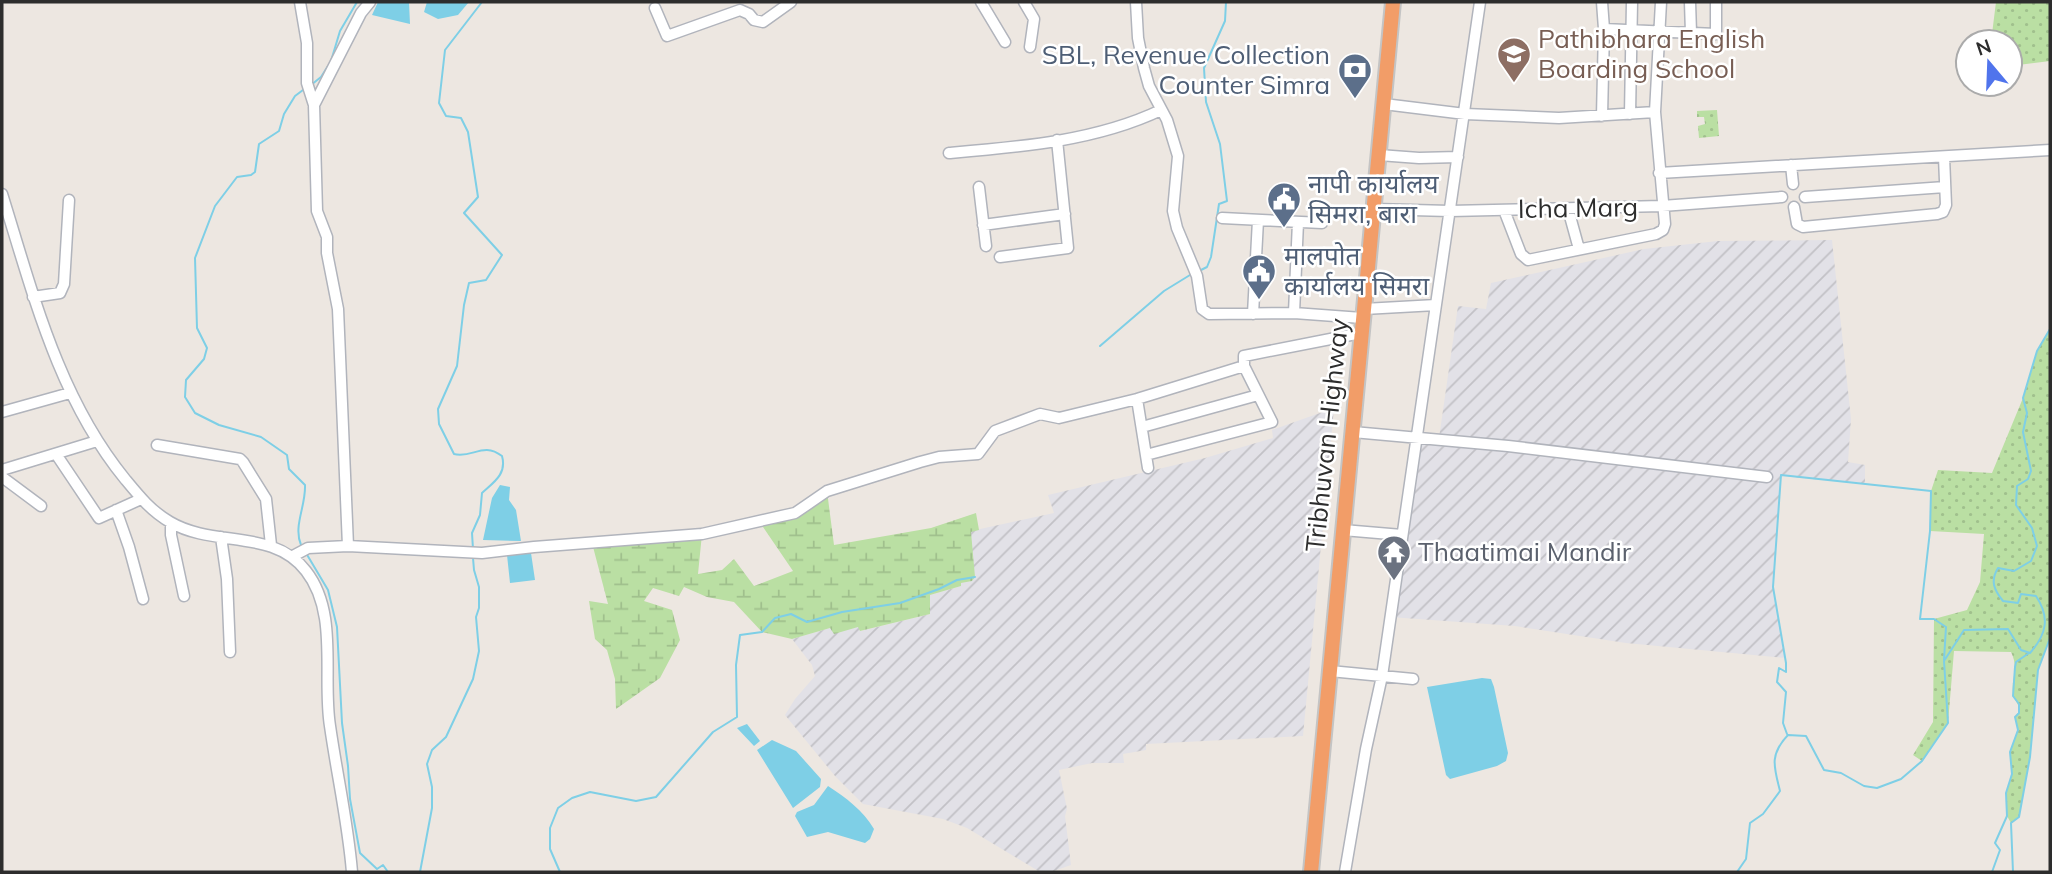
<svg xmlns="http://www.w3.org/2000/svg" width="2052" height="874" font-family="Mulish,'Noto Sans Devanagari',sans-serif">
	<defs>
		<pattern id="industrial-furrows" width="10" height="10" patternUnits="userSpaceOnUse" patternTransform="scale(1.75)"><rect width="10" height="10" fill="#e2e1e7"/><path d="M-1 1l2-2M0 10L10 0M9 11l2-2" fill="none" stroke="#c2c1c6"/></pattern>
		<pattern id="grass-dots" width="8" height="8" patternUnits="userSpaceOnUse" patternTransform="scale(1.75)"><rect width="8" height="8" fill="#badfa3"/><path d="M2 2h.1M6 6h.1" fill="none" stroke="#a0c08d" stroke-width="1.8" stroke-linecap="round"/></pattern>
		<pattern id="wetland-marsh" width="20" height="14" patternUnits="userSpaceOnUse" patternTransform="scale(1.75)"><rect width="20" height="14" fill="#badfa3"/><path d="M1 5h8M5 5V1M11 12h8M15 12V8" fill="none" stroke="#a0c08d"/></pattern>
	</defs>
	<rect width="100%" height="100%" fill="#ede7e1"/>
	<!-- industrial -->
	<path fill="url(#industrial-furrows)" d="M1832,240L1851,419L1848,462L1865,465V484L1781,476L1773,587L1785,658L1626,643L1515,626L1390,617L1418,437L1439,438L1458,306L1486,309L1491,283L1644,249L1718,241Z
		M1334,408L1303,736L1146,744V750L1123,754L1124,763H1092L1059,770L1067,809L1065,816L1071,865L1051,872H1040L967,828L943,819L863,804L835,776L785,715L795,699L815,676L812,665L792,639L830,628L858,626L861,631L930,614V595L961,586V583L972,581L971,531L1054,513L1048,495L1205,458L1273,438L1272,430Z"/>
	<!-- grass -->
	<path fill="url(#grass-dots)" d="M1996,2H2050V61L2010,66V42H1991Z
		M1717,110L1719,136L1699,138L1698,126L1705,124L1704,117H1697V111Z
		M2050,329V638L2038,670L2030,757L2019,817L2011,823L2007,816L2006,793L2012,774L2010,752L2018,730L2015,717L2019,712C2019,704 2017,704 2014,697C2009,683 2020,669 2011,652L1954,651L1948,723L1922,761L1913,755L1933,722L1934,619L1967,610L1980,582L1984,534L1930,531L1931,491L1938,470L1992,473L2023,398L2037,351Z"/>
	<!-- wetland -->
	<path fill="url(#wetland-marsh)" d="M827,491L834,545L931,528L976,513L979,530L971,532L975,577L972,581L961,583V586L930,595V614L860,631L858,627L834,634L830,628L792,639L762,632L734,602L707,597L684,587L679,596L653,588L644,601L672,610L680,640L660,678L616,709L615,679L607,650L595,639L589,601L608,604L592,543L702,534L698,574L722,570L734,559L754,586L793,571L759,521L795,513Z"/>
	<!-- water -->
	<path fill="#7ecfe6" d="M378,2H409L410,24L372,15Z
		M427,2H469L458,15L438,19L424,12Z
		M500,485L510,487L509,500L516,510L521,541L483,540L492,498Z
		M531,553L535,580L510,583L507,555Z
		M1482,678L1491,679L1494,687L1508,753L1506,761L1497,766L1450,779L1446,775L1427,687Z
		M747,724L760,741L754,746L737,728Z
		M772,740L796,751L821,779L820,787L793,808L757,750Z
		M828,786C846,798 863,810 874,829L870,839L865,843L828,832L807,837L795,816L797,812L814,805Z"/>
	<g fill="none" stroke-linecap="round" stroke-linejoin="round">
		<!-- stream -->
		<path stroke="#7ecfe6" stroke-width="2" d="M331,61L340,31L357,2
			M311,85L321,77L328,66
			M1199,271L1207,267L1211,257L1219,204L1227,201L1220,144L1206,102L1204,68L1225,21L1226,2
			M1100,346L1164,291L1190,275
			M301,545C293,526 306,506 305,485L289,469L287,455L261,437L219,425L195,413L185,397L186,380L204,359L207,348L197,328L195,258L215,206L237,177L251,175L255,172L259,144L279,131L284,114L295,96L303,90
			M473,549L472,533L480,515L482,493C494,482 507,474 502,456C483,441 472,459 454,454L439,424L438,409L457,366L464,305L469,283L486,280L502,255L464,213L478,197L468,132L461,118L446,116L439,103L445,50L482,2
			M306,553L328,590L337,627L342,723L348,766L350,799L360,853L377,869L383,865L388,872
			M1787,734L1783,723L1786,692L1777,682L1779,668L1786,672V663L1773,587L1781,475L1931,491L1930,531L1920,619H1934L1946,627L1944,660
			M420,872L432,808V787L427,764L432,750L446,737L473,679L479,651L476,617L479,608V587L474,570L473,558
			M560,872L550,849V828L558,808L572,798L590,792L636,801L656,797L713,732L737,717L736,665L740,635L762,632L775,618L791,614L807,622L842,612L900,603L939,589L957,580L975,577
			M1737,872L1746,859L1750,823L1763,814L1780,791C1774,767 1769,755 1788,735L1806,736L1824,770L1841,773L1864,786L1877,788L1901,779L1922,761L1948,723L1944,661L1964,630L2008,629L2021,650L2030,653C2047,634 2050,617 2036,596L2021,594L2018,603L2003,601C1994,590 1990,581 1998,568L2014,571L2031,561L2037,546L2032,528L2016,505L2017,486L2028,479L2031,471L2023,432L2027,413L2023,398L2037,351L2050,329
			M1992,872L2000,850L1995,843L2007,816L2006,793L2012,774L2010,752L2018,730L2015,717L2019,713V704L2013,696L2015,667L2016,662L2029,653
			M2013,872L2011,823L2019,817L2030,757L2038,670L2050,638"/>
		<!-- minor casing -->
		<g stroke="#b1b4bc" stroke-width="13">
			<path id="minor" d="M300,2L307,43V83L314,105L317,211L327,237V253L338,309L348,546
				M981,2L1005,42
				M1024,2L1034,19L1030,47
				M1136,2L1138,38L1144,68L1149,86L1167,120L1178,156L1173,211L1177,228L1197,276L1202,309L1209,314L1294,313L1362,318
				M1602,2L1604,29
				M1690,2L1691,33
				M655,8L667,36L740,10L749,14L754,20L763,22L791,2
				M1384,104L1465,114L1559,118L1655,112
				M314,105L361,13L370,2
				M1630,114L1632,2
				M1602,116L1604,29L1716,34V2
				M949,153C1020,147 1096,141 1161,110
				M1379,155L1419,158L1458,157
				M1791,165L1793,184
				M1659,173L2050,150
				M979,187L986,246
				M2,194C33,293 58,397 125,479C139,496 151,511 170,522C214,548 273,528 306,571C339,613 322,677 330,726C337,775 348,823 352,872
				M1805,197L1945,187
				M1794,207L1797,224L1803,227L1937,214L1943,212L1946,205L1944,157
				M1374,209L1450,211L1662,206L1782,197
				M1568,209L1579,249
				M1504,210L1521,254L1528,260L1656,234L1663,230L1665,224L1655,112L1661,2
				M1222,218L1322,223
				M983,225L1065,214
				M1000,257L1068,248L1057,140
				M33,297L60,293L64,284L69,200
				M1364,309L1436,305
				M1294,313L1298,222
				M1253,314L1258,220
				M1137,399L1148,468
				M2,412L70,393
				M1142,427L1258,395
				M1353,432L1508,446L1767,477
				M157,445L240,459L243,462L266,499L271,545
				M56,454L99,518L141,499
				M1146,455L1272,422L1244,366
				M2,470L97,441
				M2,477L41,506
				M116,510L129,547L143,599
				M171,523V535L184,596
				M1343,530L1402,535
				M221,537L227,579L230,652
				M293,556L308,548L348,546L482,553L534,547L702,534L795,513L827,491L920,462L939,457L978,454L995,431L1040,414L1059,418L1137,399L1244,366V356L1361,333
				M1330,671L1413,679
				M1345,872L1366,749L1382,676L1480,2"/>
		</g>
		<!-- highway casing -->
		<g stroke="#c4c4c4" stroke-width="18">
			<path id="highway" d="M1311,872L1393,2"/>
		</g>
		<!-- minor -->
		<use href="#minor" stroke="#fff" stroke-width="10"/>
		<!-- highway -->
		<use href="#highway" stroke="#f29d68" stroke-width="14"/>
	</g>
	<!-- icons -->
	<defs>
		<g id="school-pin" transform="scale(1.75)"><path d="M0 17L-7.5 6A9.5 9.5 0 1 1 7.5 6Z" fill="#8d6e63" stroke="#fff"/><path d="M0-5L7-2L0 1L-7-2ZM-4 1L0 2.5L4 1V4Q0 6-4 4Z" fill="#fff"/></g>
		<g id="bank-pin" transform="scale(1.75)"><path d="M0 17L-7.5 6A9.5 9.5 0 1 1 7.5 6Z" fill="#5c6f8a" stroke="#fff"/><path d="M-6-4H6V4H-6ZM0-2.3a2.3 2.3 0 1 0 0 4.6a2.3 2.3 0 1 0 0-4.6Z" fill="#fff"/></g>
		<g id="civic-pin" transform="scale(1.75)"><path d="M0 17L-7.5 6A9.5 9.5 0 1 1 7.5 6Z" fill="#5c6f8a" stroke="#fff"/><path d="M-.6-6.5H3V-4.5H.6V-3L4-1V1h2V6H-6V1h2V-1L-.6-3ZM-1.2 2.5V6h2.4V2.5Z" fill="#fff"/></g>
		<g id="temple-pin" transform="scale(1.75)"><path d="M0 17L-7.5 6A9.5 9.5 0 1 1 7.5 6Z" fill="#6b7280" stroke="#fff"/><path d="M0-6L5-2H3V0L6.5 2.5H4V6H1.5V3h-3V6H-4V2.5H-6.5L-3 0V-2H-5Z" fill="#fff"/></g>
	</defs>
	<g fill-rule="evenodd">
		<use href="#school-pin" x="1514" y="54"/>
		<use href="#bank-pin" x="1355" y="70"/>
		<use href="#civic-pin" x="1284" y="199"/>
		<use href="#civic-pin" x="1259" y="271"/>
		<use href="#temple-pin" x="1394" y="552"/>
	</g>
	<g text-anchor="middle" stroke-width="5" stroke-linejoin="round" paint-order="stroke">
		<!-- education labels -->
		<g font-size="26" fill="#785e54" stroke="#fff" text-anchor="start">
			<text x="1538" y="48">Pathibhara English<tspan x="1538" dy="30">Boarding School</tspan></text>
		</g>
		<!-- service labels -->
		<g font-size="26" fill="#4e5e75" stroke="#fff" text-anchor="start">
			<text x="1330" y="64" text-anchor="end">SBL, Revenue Collection<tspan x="1330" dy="30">Counter Simra</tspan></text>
			<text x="1308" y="193">नापी कार्यालय<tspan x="1308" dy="30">सिमरा, बारा</tspan></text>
			<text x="1284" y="265">मालपोत<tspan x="1284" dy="30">कार्यालय सिमरा</tspan></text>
		</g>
		<!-- street labels -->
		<g font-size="26" fill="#2d2d2d" stroke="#fff">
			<text transform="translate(1578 208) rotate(-1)" y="9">Icha Marg</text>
			<text transform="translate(1327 435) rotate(-84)" y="9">Tribhuvan Highway</text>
		</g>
		<!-- worship labels -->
		<g font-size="26" fill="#5b616d" stroke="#fff" text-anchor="start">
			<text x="1418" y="561">Thaatimai Mandir</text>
		</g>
	</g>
	<!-- border -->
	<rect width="2052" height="874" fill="none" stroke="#2d2d2d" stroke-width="7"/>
	<!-- north arrow -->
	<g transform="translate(1989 63) rotate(341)"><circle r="33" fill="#ffffff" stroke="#ababab" stroke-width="2"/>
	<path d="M0-5L12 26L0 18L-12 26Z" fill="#5074ec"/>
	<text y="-10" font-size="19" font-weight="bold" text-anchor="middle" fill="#2d2d2d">N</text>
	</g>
</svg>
